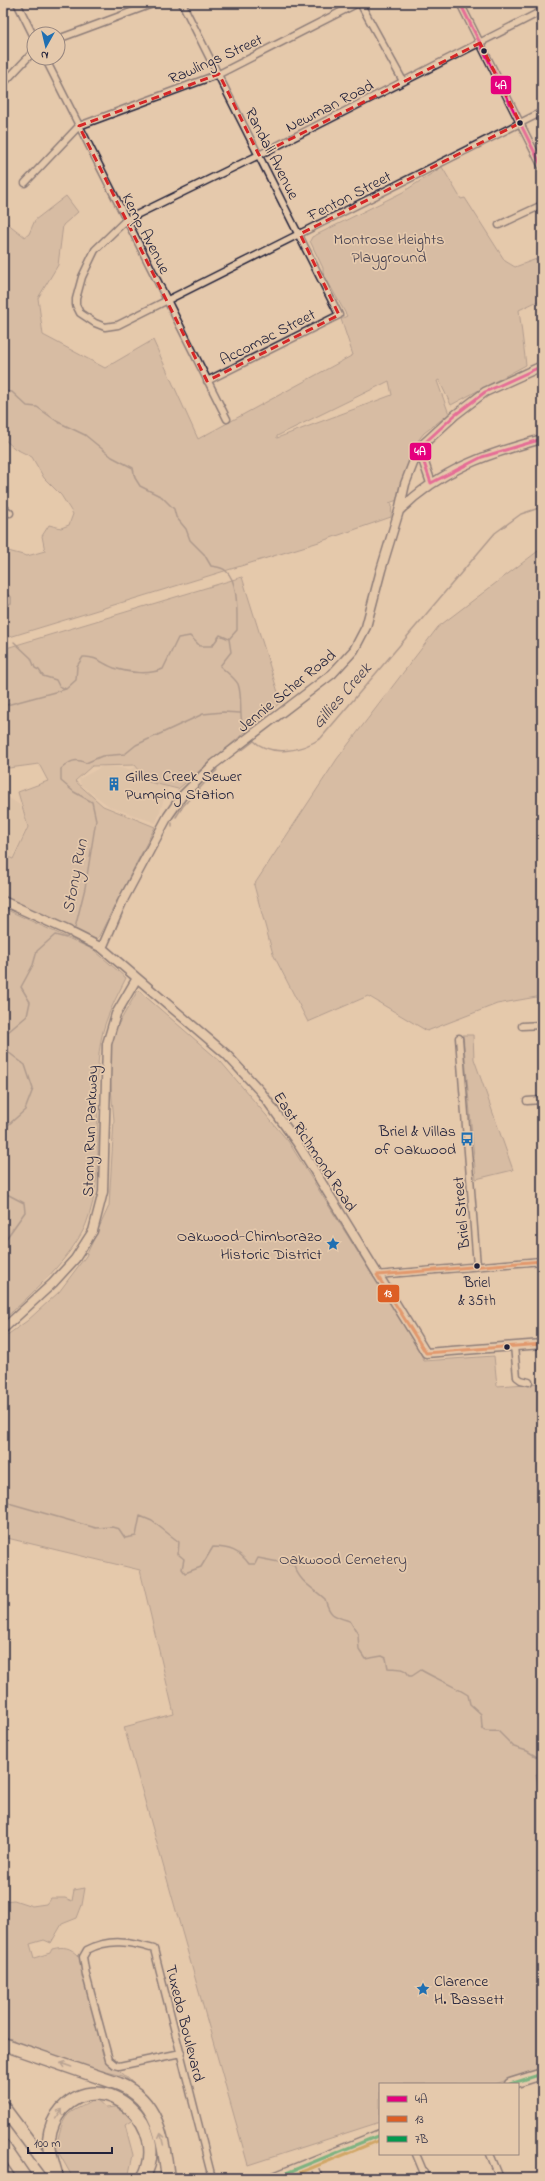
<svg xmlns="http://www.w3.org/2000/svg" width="545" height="2181" font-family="'Indie Flower',sans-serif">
	<rect width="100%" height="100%" fill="#e5c9ac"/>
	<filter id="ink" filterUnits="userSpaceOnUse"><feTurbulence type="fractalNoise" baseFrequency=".025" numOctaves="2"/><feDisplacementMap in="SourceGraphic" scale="8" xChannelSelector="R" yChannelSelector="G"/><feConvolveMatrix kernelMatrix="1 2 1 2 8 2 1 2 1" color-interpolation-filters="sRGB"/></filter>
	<g filter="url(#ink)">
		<!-- built -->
		<path fill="#d6bca3" d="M103,766L118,767L128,770L135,767L154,782L168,787L156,823L110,807L81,785L79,779Z
			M3,794L20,805L27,826L12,858L3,854Z"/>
		<!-- green -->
		<path fill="#c6ae9a" stroke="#74686a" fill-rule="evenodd" d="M442,167L461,199L465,198L505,261L515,267L542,257V299L519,310L526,365L451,405L439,380L437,381L449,414L424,433L416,443L400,499L389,503L392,504L391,517L319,542L3,639V560L8,551L27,556L45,551L42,536L49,525L61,528L69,525L73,514L61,495L44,478L32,457L14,448L3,438V220L25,237L29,234L35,220L66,196L78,212L63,225L58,265L38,298L43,335L105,368L153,340L198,439L353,355L341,319L347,316L323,273V268L310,241L312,237L403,192ZM389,381L392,395L277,438V436Z
			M542,548V996L497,1004L427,1031L368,996L308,1022L273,954L254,885L337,759L438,627Z
			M242,577L281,702L178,789L149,782L135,765L92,766L75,781L103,806L155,827L98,938L95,939L3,896V855L13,859L28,827L18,792L48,781L39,764L9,768L3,767V649Z
			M3,908L94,950L126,978C116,998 105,1018 101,1040C90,1100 109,1166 86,1224C73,1256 29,1297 3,1320Z
			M138,990L221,1062L288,1141L418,1348L424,1361L494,1356L497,1386L542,1383V1774H536L542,1804V2069L495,2084H380V2122L248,2165L124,1727L174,1714L140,1570L3,1537V1338L27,1321L59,1292L86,1256L109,1206L114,1120L107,1044Z
			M463,1035H473L474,1059L513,1170L476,1179Z
			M85,1888L82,1905L77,1918L62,1924L51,1943L44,1940L30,1944L34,1958L50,1953L52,1949C64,1946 70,1947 79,1956L103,2055L135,2085L123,2076L86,2067L3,2036V1901L14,1900L32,1906L46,1904L51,1898H65L72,1901L74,1890Z
			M95,2098L106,2108L116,2107L134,2119L125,2125L133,2155L128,2178H73L56,2148C59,2136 61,2117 73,2111C81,2106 88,2105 95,2098Z"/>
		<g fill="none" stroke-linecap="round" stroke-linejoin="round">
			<!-- stream -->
			<path stroke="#6c6166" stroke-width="1.5" d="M3,391L12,392L27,406L37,407L58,422L85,435L112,457L133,468L135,478L140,486L162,497L174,509L176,517L186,529L190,540L204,554L211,566C216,567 222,567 226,571C238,581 237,610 237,625V630L229,639
				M3,592L11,597V603L3,608
				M3,630L8,637
				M14,642L31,658L35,668L39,670L43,676L56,680L59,686L66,689
				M3,706L66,689L76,680L77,666L83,657C96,656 103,664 114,668C129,673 149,675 163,669L178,638L190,636L200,646H212L220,635L229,639L231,652L220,666C225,671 235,678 238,684C244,700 236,721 248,734
				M252,739C270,758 302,751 321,738L495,533L521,514L542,507
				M241,751L254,741
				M176,817L183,806L217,770
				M172,826V823
				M72,931L75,928L85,888L96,820L92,802L74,792L61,781V769C70,761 75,758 86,763L102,756L125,754L136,745L203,714L223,712L240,713
				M3,1136L7,1126L25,1110L33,1089L25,1065L8,1052V1032L27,1016L30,1002L21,987L33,965L37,951L55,935L66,938L70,934
				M3,1192L24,1203L25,1212L3,1243
				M3,1499L12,1504L96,1528L112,1527L119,1529L125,1538L136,1536L140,1516L152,1521L179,1542L178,1554L184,1559L182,1569L185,1573L201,1567L213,1547C229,1547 240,1551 249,1564H255L258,1558L294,1565C300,1583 312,1587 325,1599C330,1616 333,1616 350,1621L358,1634L359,1650L365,1659L382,1656L386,1658L388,1668C396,1669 406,1667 409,1676H412L421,1670C436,1679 453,1685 468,1695L470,1704L481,1714C483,1731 478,1732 498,1731L514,1747L527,1751L542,1760"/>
			<!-- minor casing -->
			<g stroke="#22223b" stroke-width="9">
				<path id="minor" d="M17,3L34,37
					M182,3L339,315L207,381
					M360,3L403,81
					M460,3L542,167
					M542,11L259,155L126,220L95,250L82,277L76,299V305L80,313L95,323L105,327L118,325L542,112
					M58,39L155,3
					M45,58L227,419
					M3,84L34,51
					M25,183L79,126L219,74L358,3
					M499,225L542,205
					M3,507L10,513
					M522,1026L542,1025
					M459,1038L477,1266
					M527,1101L542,1100
					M377,1275L542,1261
					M514,1346L517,1377L521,1380L529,1382
					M181,2053L119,2066L115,2065L109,2060L86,1975L83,1957L87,1950C110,1938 130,1942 154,1949L212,2178
					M416,2154L426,2178
					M490,2154L500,2178
					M312,2162L319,2178"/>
			</g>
			<!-- tertiary casing -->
			<g stroke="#22223b" stroke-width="11">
				<path id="tertiary" d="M419,448L431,483
					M400,510C441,469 487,454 542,439
					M3,901L69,931
					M74,934L102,948L137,978L226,1054L261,1092L298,1144L426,1353L542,1344
					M102,948L122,902L168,816L182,796L214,764L332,674L354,650L366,627L381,570L399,511L405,484L419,448L455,415L485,392L542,366
					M3,1329L53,1283L75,1259L93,1231L103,1192L107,1044L116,1014L137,978"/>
			</g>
			<!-- primary casing -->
			<g stroke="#22223b" stroke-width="13">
				<path id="primary" d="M510,2084L542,2074
					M274,2178L380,2135"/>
			</g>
			<!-- motorway casing -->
			<g stroke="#22223b" stroke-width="15">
				<path id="motorway" d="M3,2044L119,2084C159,2101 163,2140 168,2178
					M3,2107L54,2175
					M3,2146L25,2178
					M57,2178C54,2165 48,2152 49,2139C50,2128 55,2117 62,2109C105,2063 173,2129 143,2178"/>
			</g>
			<!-- minor -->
			<use href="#minor" stroke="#e5c9ac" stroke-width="6"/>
			<!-- tertiary -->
			<use href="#tertiary" stroke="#e5c9ac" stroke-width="8"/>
			<!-- primary -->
			<use href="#primary" stroke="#e5c9ac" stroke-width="10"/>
			<!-- motorway -->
			<use href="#motorway" stroke="#e5c9ac" stroke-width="12"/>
			<!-- bus-1 casing -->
			<g stroke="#e5c9ac" stroke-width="6">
				<path id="bus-1" d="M460,3L542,167
					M542,366L485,392L455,415L419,448L431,483L482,457L542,439"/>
			</g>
			<!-- bus-2 casing -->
			<g stroke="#e5c9ac" stroke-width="6">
				<path id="bus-2" d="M542,1261L377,1275L426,1353L542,1344"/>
			</g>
			<!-- bus-3 casing -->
			<g stroke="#e5c9ac" stroke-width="6">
				<path id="bus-3" d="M510,2084L542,2074
					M274,2178L380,2135"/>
			</g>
			<!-- bus-4 casing -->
			<g stroke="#e5c9ac" stroke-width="6">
				<path id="bus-4" d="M287,2178L380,2140"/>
			</g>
			<!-- bus-1 -->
			<use href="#bus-1" stroke="#e5007d" stroke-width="3"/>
			<!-- bus-2 -->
			<use href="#bus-2" stroke="#dd5e24" stroke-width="3"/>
			<!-- bus-3 -->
			<use href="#bus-3" stroke="#03994f" stroke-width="3"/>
			<!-- bus-4 -->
			<use href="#bus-4" stroke="#b77e12" stroke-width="3"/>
		</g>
		<!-- one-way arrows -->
		<defs><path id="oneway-shaft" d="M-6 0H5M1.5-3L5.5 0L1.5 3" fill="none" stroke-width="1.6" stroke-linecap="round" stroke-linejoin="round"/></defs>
		<g stroke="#847674">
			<use href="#oneway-shaft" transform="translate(66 2065) rotate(-161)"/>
			<use href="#oneway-shaft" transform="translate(59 2114) rotate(-55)"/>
			<use href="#oneway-shaft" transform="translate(162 2139) rotate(-103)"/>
		</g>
	</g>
	<!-- marked area -->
	<path d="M0 0H545V2181H0ZM480,43L520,123L300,234L339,315L207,381L79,126L219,74L259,155Z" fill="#e5c9ac" fill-opacity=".55" fill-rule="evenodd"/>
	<path fill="none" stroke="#d62828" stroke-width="3" stroke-dasharray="8 5" stroke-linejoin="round" d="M480,43L520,123L300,234L339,315L207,381L79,126L219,74L259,155Z"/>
	<!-- icons -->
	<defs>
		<g id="building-bare" transform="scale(1.08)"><path d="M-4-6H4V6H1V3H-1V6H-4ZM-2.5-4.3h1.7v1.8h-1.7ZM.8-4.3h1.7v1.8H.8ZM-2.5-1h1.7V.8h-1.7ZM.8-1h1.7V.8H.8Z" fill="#1f6fb2" stroke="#e5c9ac" stroke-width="2.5" paint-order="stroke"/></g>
		<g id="bus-bare" transform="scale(1.08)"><path d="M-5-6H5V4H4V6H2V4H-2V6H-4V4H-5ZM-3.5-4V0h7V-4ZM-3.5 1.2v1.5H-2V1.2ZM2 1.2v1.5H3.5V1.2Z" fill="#1f6fb2" stroke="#e5c9ac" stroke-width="2.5" paint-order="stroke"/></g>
		<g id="sight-bare" transform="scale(1.08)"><path d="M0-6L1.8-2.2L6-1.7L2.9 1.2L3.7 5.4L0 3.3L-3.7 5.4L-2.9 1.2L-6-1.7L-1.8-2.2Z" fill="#1f6fb2" stroke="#e5c9ac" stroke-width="2.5" paint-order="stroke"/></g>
	</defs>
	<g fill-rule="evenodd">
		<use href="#building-bare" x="114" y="784"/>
		<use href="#bus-bare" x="467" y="1139"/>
		<use href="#sight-bare" x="333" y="1244"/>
		<use href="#sight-bare" x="423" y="1989"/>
	</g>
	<!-- markers -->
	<g fill="#22223b" stroke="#e5c9ac" stroke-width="1.5">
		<circle cx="484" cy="51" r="3.5"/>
		<circle cx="520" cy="123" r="3.5"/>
		<circle cx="477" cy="1266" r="3.5"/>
		<circle cx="507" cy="1347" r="3.5"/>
	</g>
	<g text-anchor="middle" stroke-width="3.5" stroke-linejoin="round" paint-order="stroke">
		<!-- bus labels -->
		<g font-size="15" fill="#22223b" stroke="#e5c9ac">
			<text x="477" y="1287">Briel<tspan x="477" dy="18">&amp; 35th</tspan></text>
		</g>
		<!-- street labels -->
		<g font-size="16" fill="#22223b" stroke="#e5c9ac">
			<text transform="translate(215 58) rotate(-24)" y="6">Rawlings Street</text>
			<text transform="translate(329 105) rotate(-27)" y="6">Newman Road</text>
			<text transform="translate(273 153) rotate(63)" y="6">Randall Avenue</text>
			<text transform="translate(349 195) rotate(-27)" y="6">Fenton Street</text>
			<text transform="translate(147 233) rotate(63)" y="6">Kemp Avenue</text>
			<text transform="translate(267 336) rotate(-27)" y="6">Accomac Street</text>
			<text transform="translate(286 690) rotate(-39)" y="6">Jennie Scher Road</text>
			<text transform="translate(89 1131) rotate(-88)" y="6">Stony Run Parkway</text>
			<text transform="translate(316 1151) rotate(57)" y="6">East Richmond Road</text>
			<text transform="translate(460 1213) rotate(-95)" y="6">Briel Street</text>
			<text transform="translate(186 2023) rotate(76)" y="6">Tuxedo Boulevard</text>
		</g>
		<!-- park labels -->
		<g font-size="16" fill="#433e4e" stroke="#e5c9ac">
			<text x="389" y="244">Montrose Heights<tspan x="389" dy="18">Playground</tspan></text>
			<text x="343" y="1564">Oakwood Cemetery</text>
		</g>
		<!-- poi labels -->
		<g font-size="16" fill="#22223b" stroke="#e5c9ac" text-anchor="start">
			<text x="125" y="781">Gilles Creek Sewer<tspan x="125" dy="18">Pumping Station</tspan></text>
			<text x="456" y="1136" text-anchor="end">Briel &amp; Villas<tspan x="456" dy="18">of Oakwood</tspan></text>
			<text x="322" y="1241" text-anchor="end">Oakwood-Chimborazo<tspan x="322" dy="18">Historic District</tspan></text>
			<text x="434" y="1986">Clarence<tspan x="434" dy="18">H. Bassett</tspan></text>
		</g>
		<!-- water labels -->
		<g font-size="17" font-style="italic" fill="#413c4d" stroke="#e5c9ac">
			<text transform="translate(341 695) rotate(-49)" y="6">Gillies Creek</text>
			<text transform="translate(74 876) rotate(-79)" y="6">Stony Run</text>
		</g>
	</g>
	<g stroke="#e5c9ac" stroke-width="1.5">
		<rect x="490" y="75" width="22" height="20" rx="4" fill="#e5007d"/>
		<rect x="409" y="442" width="23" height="19" rx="4" fill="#e5007d"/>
		<rect x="377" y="1284" width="23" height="19" rx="4" fill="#dd5e24"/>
	</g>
	<g font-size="11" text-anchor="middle" font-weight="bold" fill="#fff">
		<text x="501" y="89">4A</text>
		<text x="420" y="455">4A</text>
		<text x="388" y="1297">13</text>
	</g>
	<!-- margin -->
	<rect width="545" height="2181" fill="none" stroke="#e5c9ac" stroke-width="16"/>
	<rect x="8" y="8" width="529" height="2165" fill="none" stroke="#22223b" stroke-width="1.5" filter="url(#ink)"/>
	<!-- legend -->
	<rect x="379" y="2083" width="140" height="72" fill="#e5c9ac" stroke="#97867f"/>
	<rect x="387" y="2096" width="20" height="6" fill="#e5007d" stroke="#97867f"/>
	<text x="415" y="2103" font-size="12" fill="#22223b">4A</text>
	<rect x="387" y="2116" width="20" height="6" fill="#dd5e24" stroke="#97867f"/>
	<text x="415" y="2123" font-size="12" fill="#22223b">13</text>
	<rect x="387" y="2136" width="20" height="6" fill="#03994f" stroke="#97867f"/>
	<text x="415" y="2143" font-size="12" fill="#22223b">7B</text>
	<!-- north arrow -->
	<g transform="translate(46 46) rotate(188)"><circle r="19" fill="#e5c9ac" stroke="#97867f"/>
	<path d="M0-3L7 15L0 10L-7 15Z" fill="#1f6fb2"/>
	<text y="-6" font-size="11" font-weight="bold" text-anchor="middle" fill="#22223b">N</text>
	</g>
	<!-- scale -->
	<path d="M28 2147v6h84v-6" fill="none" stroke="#22223b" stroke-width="2"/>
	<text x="34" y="2147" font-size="12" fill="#22223b" stroke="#e5c9ac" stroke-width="3" paint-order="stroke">100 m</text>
</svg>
